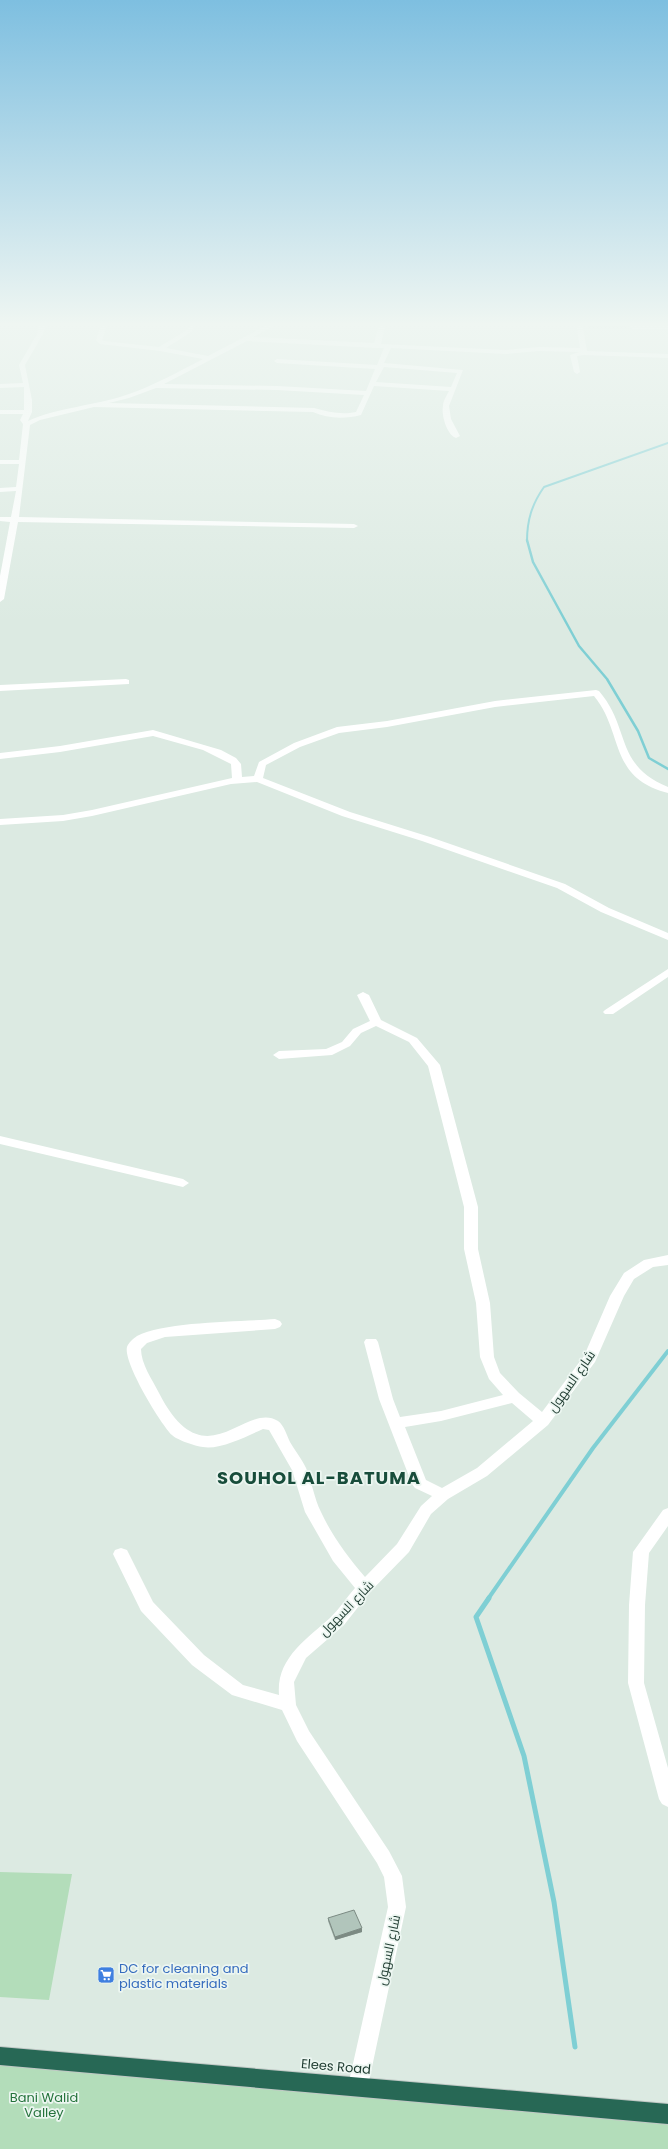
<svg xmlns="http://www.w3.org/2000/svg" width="668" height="2149" font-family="Poppins,Cairo,sans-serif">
	<rect width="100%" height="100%" fill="#dceae2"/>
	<!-- built -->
	<path fill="#cadad1" d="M587,322H625L630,329H588Z"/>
	<!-- green -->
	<path fill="#b3ddba" d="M0,1872L72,1874L49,2000L0,1997Z
		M0,2055L668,2122V2149H0Z"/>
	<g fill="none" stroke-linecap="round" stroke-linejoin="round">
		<!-- stream-far3 -->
		<path stroke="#7fcfd4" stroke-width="2" d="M527,541C527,520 532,504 544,487L668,443"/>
		<!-- stream-far2 -->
		<path stroke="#7fcfd4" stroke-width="2.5" d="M527,540L533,562L579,646L607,679L638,731L649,758L668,769"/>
		<!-- stream-far1 -->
		<path stroke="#7fcfd4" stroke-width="4" d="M488,1599L593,1448L668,1351"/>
		<!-- stream -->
		<path stroke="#7fcfd4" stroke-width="5" d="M489,1598L476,1617L524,1756L554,1902L575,2047"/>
		<!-- highway casing -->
		<g stroke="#c0c8c5" stroke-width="2">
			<path id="highway" d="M0,2047L668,2104V2124L0,2065Z"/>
		</g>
		<!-- street -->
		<path fill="#fff" fill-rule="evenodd" d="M40,322H46L43,334L25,365L32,400V412L28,421C59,407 94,406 126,395C153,386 178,372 203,359L160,351L100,344L96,340L102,322H108L102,340L104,341L159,347L187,330L192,322H198L191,332L166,348L208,356L273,322H281L253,337L374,343L380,322H386L381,344L506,350L539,347L580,348L576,322H582L587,351L668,354V358L584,355L577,356L580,372L577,374L574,372L570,355L579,352L539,351L506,354L391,348L384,363L463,370L449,406L451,419L460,436L456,438C447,435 441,415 443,406C443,401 447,395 449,391L374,386L361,415C345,419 328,419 313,412L94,407L40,420L30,425L19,517L354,524L358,526L354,528L18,522L4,599L0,602V576L10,522L0,521V517H11L16,491L0,492V488L16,487L19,464H0V460H19L23,424L20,420L23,414H0V410H24V387L0,388V384L23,383L19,365L37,334ZM247,341L377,348H384L377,365L277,359L274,361L277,363L375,369L366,391L277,386L164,384ZM384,367L457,373L451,387L376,382ZM156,388L277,390L364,395L356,412C341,415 329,412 314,408L109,403L129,398Z
			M626,322H633L635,325H668V329H633Z
			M126,679L129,680V684L0,691V685Z
			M596,690L599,691C631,728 614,765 668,787V793C608,778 624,732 594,696L495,707L387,727L339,733L300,747L266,765L263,778L350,812L430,837L565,884L609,908L668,933V940L601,912L557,888L422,841L342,816L257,782L231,784L92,816L63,821L0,825V819L63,815L92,810L232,778L231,764L203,750L153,736L60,752L0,759V753L60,746L153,730L221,750L236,758L241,764L242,777L254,776L259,762L294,743L337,727L387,721L495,701Z
			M668,969V977L613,1014H605L603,1012L605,1010Z
			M363,992L369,995L381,1020L417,1038L440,1065L478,1207V1249L490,1303L494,1357L500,1373L519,1393L542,1412L584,1356L610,1296L624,1273L644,1260L668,1255V1265L653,1267L634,1279L624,1296L595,1362L548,1425L487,1476L448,1499L431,1514L409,1552L370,1592L344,1625L306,1658L294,1682L296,1705L309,1731L389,1851L402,1876L406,1907L368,2086L365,2093L358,2096L351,2093L348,2086L388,1907L384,1877L377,1863L297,1741L282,1710L232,1695L192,1665L141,1611L113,1554L115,1550L121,1548L127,1550L153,1602L204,1655L243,1685L279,1695C276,1658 307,1639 331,1617C340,1608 347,1597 355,1588L333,1561L305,1512L292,1470L269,1430L263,1429C247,1436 220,1450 203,1447C195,1446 177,1440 172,1435C160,1423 123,1362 127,1347C128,1343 134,1338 137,1336C166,1321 240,1322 275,1319L280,1321L282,1324L280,1327L275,1329L165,1337L147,1343L141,1349C141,1364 152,1379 159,1393C205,1483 245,1400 278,1421C284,1425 287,1436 290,1442C295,1451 302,1459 306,1468C312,1482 314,1498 321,1512C332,1536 348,1557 365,1577L397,1544L421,1506L432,1496L415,1488L412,1484L379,1399L364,1342L366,1339H376L378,1342L393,1399L400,1417L441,1411L503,1395L489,1379L480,1357L476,1303L464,1249V1207L428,1066L409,1042L376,1026L361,1033L350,1046L332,1055L279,1059L273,1055L279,1051L326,1049L342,1042L353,1029L370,1021L357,995ZM512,1403L533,1421L477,1468L442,1488L426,1480L405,1427L441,1421Z
			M0,1136L183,1179L189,1183L183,1187L0,1144Z
			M668,1508V1526L649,1553L645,1605L644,1683L668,1768V1807L662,1804L659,1799L628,1683L629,1605L633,1552L663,1510Z"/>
		<!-- highway -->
		<use href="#highway" fill="#276855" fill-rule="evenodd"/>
	</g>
	<!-- wall -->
	<path fill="#98a9a1" d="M328,1918L362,1932L335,1940L328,1921Z"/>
	<!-- shaded-wall -->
	<path fill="#7c8a83" d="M362,1928V1932L335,1940V1937Z"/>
	<!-- building -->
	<path fill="#b1c5bb" stroke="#7c8a83" d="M354,1910L362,1928L335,1937L328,1918Z"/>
	<!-- sky -->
	<linearGradient id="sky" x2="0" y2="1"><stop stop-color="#7ebfe0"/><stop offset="0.52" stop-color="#eff6f2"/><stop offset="1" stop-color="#eff6f2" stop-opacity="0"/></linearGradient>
	<rect width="668" height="623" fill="url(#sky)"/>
	<!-- icons -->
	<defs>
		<g id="supermarket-square" transform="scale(0.9)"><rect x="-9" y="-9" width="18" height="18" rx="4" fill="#3f7fe0" stroke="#ecf6f1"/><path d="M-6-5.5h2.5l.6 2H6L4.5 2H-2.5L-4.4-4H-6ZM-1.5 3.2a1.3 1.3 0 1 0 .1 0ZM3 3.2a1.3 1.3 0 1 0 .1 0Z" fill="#fff"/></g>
	</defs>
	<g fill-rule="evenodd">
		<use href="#supermarket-square" x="106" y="1975"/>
	</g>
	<g text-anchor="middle" stroke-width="3.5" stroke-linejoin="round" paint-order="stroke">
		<!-- near-street labels -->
		<g font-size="13" fill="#1d3a2f" stroke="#ecf6f1">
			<text transform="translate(571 1381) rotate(-55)" y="5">شارع السهول</text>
			<text transform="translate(346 1608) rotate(-46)" y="5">شارع السهول</text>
			<text transform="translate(388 1950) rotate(-78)" y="5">شارع السهول</text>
			<text transform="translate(336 2066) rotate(5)" y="5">Elees Road</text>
		</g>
		<!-- near-shop labels -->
		<g font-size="13" fill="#366cbe" stroke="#ecf6f1" text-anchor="start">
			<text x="119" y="1973">DC for cleaning and<tspan x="119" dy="15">plastic materials</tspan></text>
		</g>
		<!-- near-park labels -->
		<g font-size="13" fill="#25733c" stroke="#ecf6f1">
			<text x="44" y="2102">Bani Walid<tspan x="44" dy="15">Valley</tspan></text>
		</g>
		<!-- near-district labels -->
		<g font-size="18" font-weight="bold" letter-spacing="1" fill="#184d3b" stroke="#ecf6f1">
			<text x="319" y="1484">SOUHOL AL-BATUMA</text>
		</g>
	</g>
</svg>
